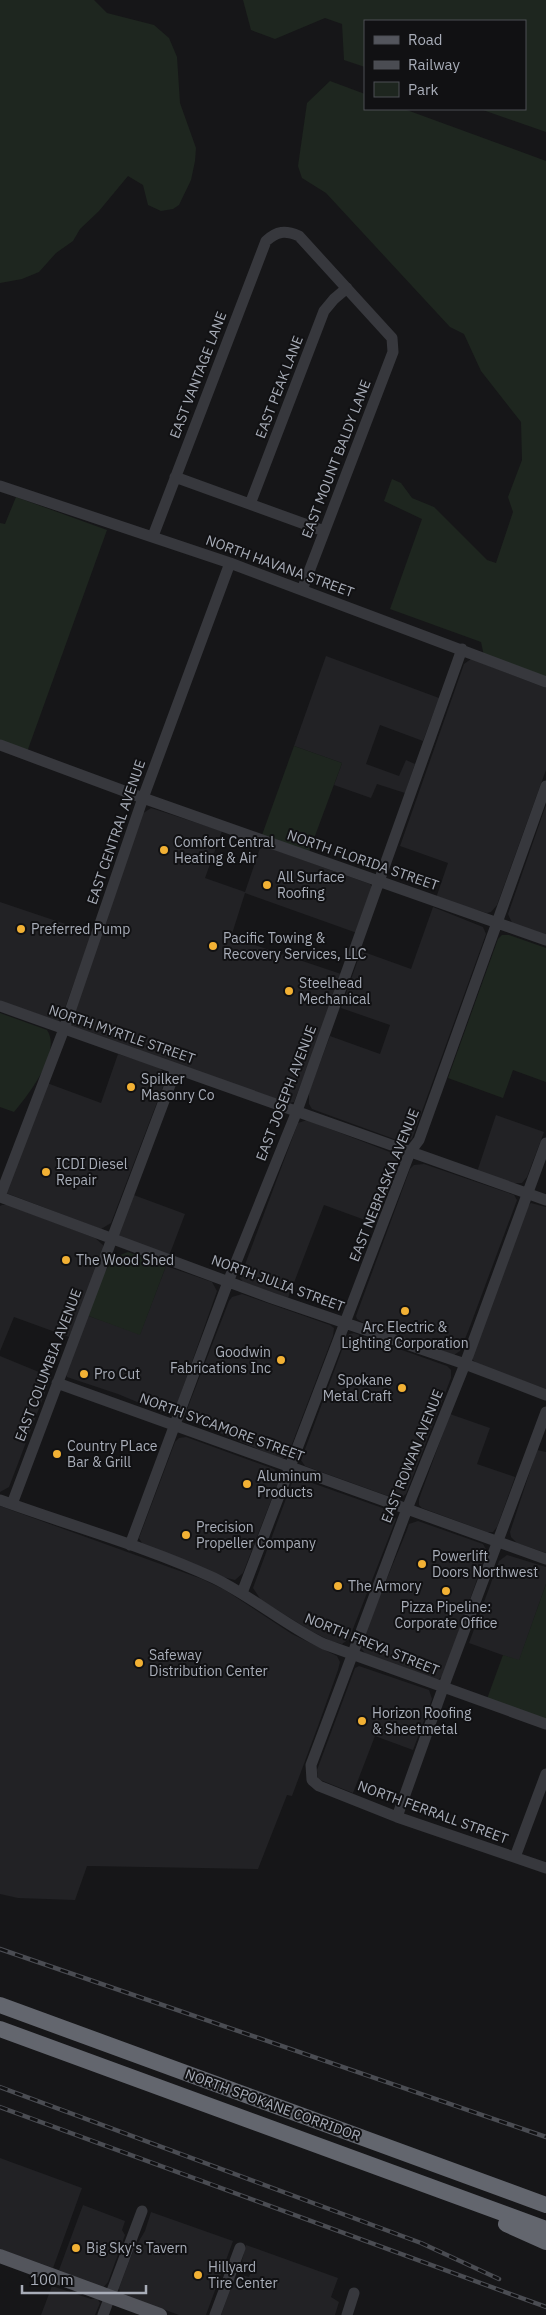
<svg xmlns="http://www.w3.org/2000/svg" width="546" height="2315" font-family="'IBM Plex Sans',sans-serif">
	<rect width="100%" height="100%" fill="#161618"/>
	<!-- built -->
	<path fill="#222225" d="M326,656L439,698L423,741L380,725L366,764L399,776L406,760L415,764L405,793L377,784L371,798L334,785L342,763L294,746Z
		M471,659L546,688V770L497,905L491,912L487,913L436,898L448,863L400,846L464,664Z
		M546,805V935L512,923L508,914Z
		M151,808L222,831L205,878L245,892L261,845L370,884L372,887L357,933L245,893L231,937L344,975L294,1102L288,1103L72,1028L70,1025L142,814Z
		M0,902L92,933L61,1019L58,1021L0,1001Z
		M433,907L483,927L486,934L412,1139L405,1143L312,1109L309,1104V1092L330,1036L380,1054L390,1025L341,1008L361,951L411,969Z
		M118,1054L159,1067L167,1076L111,1223L101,1229L6,1193L47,1083L101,1103Z
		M496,1115L544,1132L527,1177L522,1183H512L477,1172Z
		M307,1120L395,1154L399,1158L398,1164L376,1224L324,1205L288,1298L243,1282L240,1278L298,1123Z
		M424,1164L514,1195L517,1200L469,1329L460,1351L454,1355L362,1322L357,1319L356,1316L410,1169L414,1165Z
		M131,1194L185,1214L169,1256L120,1237L117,1232Z
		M531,1203L546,1207V1389L477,1364L473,1360V1355L526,1208Z
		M2,1205H8L95,1238L103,1245V1254L69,1337L14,1317L0,1351V1206Z
		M166,1266L212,1282L217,1291L175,1410L166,1414L118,1394L67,1377L66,1374L86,1315L140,1334Z
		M242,1294L330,1325L334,1328L333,1336L289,1452L284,1458H279L186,1419V1412L229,1301L232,1297Z
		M354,1333L447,1366L451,1370V1378L406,1494L399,1500L305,1466L301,1460L346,1339L349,1334Z
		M0,1356L51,1377L9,1487L0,1492Z
		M450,1414L490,1428L477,1464L515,1477L497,1527L493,1532H487L422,1508L419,1505V1499Z
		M186,1437L274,1469L278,1473L279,1480L243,1573L235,1580L223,1577L143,1545L139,1538L175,1442L179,1438Z
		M537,1450L546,1452V1553L517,1543L511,1537L510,1532Z
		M301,1479L391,1511L396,1519L349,1639L342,1644L331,1641L311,1631L261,1600L253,1588L291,1485L293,1481Z
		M0,1506L202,1579L225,1590L292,1634L337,1656L340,1662L338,1670L318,1726L292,1796L287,1795L258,1869L90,1866H87L75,1900L18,1898L0,1894Z
		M418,1521L483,1544L487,1551L443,1676L439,1679H431L367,1656L361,1648L369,1622L407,1530L409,1524Z
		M507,1555L546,1567V1584L519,1661L469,1643L499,1561Z
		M359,1666L429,1690L432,1699L413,1750L375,1736L353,1793L318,1779L317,1770L355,1668Z
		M0,2158L82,2188L53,2268L0,2249Z
		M83,2205L125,2221L122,2230L125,2235L108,2282L102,2289L59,2270Z
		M151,2212L233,2241L206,2315H179L132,2298L121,2297L119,2288L133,2251L145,2231Z
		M246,2245L338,2278L331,2297L339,2302L335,2315H221L234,2279L241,2275L249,2277L252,2270L243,2263L242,2260Z
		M52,2286L91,2299L97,2298L100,2303L95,2315H41Z"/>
	<!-- green -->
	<path fill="#1e261f" d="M0,0H94L107,13L154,25L169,38L177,57L180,103L196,148L195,161L191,180L179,205L173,209L161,211L148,205L143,185L128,176L99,211L80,229L73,241L56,253L39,272L22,279L0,283Z
		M243,0H546V132L480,109H525V21H365V67L344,60L342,24L325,18L275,39L251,30Z
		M330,81L365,94V109H404L546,161V678L484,656L481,642L390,609L422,519L384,501L392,479L401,483L412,498L434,507L487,560L496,563L513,512L508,497L522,460L521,422L481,371L464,334L450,327L326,193L302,178L298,166L307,103Z
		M16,497L107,530L27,752L0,743V523L5,524Z
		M294,746L342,763L309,852L262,835Z
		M502,935H509L546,948V1082L513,1070L503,1098L448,1078L498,939Z
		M0,1013L47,1030C62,1052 28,1095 14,1112L0,1107Z
		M128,1252L166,1266L140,1335L86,1315C95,1295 104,1258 128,1252Z
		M546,1584V1720L487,1699L503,1655L519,1660Z"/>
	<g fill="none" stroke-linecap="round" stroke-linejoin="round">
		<!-- minor -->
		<path stroke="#37383d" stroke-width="11" d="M175,477L324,531
			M0,486L230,563L546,682
			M250,504L324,311L334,299L347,288
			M153,536L266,241C277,231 285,230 299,236L392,338L393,352L302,590
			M0,745L143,798L546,940
			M0,1006L546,1200
			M546,1143L465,1364L407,1509L311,1765L312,1780L319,1786L397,1817L546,1868
			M0,1196L64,1029L143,798L230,563
			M0,1197L272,1298L465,1364L546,1395
			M57,1383L546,1559
			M0,1500C71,1526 145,1546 214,1578C253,1597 285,1625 324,1644L546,1724
			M12,1504L176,1069
			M130,1545L228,1282L297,1111L462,649
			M242,1593L410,1152L419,1140L546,786
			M397,1817L443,1688L546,1412
			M515,1857L546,1774
			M103,2315L142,2211
			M215,2315L240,2248
			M347,2315L354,2293"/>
		<!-- major -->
		<path stroke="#53555c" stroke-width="14" d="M0,2256L160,2315"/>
		<!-- highway -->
		<path stroke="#63666e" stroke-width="16" d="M0,2005L546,2205
			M0,2029L546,2229
			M506,2224L546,2242"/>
		<!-- rail casing -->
		<g stroke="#4a4c52" stroke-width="4.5">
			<path id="rail" d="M0,1949L546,2137
				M0,2087L421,2243L499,2279
				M0,2107L546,2307"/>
		</g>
		<!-- rail -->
		<use href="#rail" stroke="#111113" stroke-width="2.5" stroke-dasharray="8" stroke-linecap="butt"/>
	</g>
	<!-- markers -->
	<g fill="#f2b134" stroke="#111113" stroke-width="2">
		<circle cx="164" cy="850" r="5"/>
		<circle cx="267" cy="885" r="5"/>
		<circle cx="21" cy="929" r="5"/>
		<circle cx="213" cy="946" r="5"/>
		<circle cx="289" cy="991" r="5"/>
		<circle cx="131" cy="1087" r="5"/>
		<circle cx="46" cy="1172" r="5"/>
		<circle cx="66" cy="1260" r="5"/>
		<circle cx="405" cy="1311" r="5"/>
		<circle cx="281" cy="1360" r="5"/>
		<circle cx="84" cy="1374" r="5"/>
		<circle cx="402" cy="1388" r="5"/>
		<circle cx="57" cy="1454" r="5"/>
		<circle cx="247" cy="1484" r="5"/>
		<circle cx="186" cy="1535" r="5"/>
		<circle cx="422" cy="1564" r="5"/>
		<circle cx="338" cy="1586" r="5"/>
		<circle cx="446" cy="1591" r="5"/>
		<circle cx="139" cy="1663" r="5"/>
		<circle cx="362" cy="1721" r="5"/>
		<circle cx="76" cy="2248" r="5"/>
		<circle cx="198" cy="2275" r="5"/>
	</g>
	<g text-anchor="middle" stroke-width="4" stroke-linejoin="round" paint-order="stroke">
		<!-- street labels -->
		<g font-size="14" fill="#a8adb8" stroke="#111113">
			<text transform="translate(198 375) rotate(-69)" y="5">EAST VANTAGE LANE</text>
			<text transform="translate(279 387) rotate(-69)" y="5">EAST PEAK LANE</text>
			<text transform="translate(336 459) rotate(-69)" y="5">EAST MOUNT BALDY LANE</text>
			<text transform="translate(280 566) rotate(20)" y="5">NORTH HAVANA STREET</text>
			<text transform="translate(116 832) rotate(-71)" y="5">EAST CENTRAL AVENUE</text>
			<text transform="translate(363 860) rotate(19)" y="5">NORTH FLORIDA STREET</text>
			<text transform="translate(122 1034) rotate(19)" y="5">NORTH MYRTLE STREET</text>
			<text transform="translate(286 1093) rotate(-69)" y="5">EAST JOSEPH AVENUE</text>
			<text transform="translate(384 1185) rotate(-68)" y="5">EAST NEBRASKA AVENUE</text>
			<text transform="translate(278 1283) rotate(20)" y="5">NORTH JULIA STREET</text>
			<text transform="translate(48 1365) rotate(-69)" y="5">EAST COLUMBIA AVENUE</text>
			<text transform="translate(222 1427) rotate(20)" y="5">NORTH SYCAMORE STREET</text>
			<text transform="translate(412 1456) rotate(-68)" y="5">EAST ROWAN AVENUE</text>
			<text transform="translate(372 1644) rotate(22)" y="5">NORTH FREYA STREET</text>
			<text transform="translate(433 1812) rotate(20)" y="5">NORTH FERRALL STREET</text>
			<text transform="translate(273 2105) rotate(20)" y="5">NORTH SPOKANE CORRIDOR</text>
		</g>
		<!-- poi labels -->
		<g font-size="14" fill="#a8adb8" stroke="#111113" text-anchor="start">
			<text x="174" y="847">Comfort Central<tspan x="174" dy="16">Heating &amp; Air</tspan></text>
			<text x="277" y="882">All Surface<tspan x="277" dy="16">Roofing</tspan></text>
			<text x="31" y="934">Preferred Pump</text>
			<text x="223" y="943">Pacific Towing &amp;<tspan x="223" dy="16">Recovery Services, LLC</tspan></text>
			<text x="299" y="988">Steelhead<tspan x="299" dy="16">Mechanical</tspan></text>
			<text x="141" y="1084">Spilker<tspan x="141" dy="16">Masonry Co</tspan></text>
			<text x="56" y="1169">ICDI Diesel<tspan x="56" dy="16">Repair</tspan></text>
			<text x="76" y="1265">The Wood Shed</text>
			<text x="405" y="1332" text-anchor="middle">Arc Electric &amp;<tspan x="405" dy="16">Lighting Corporation</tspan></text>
			<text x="271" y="1357" text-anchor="end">Goodwin<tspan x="271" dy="16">Fabrications Inc</tspan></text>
			<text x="94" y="1379">Pro Cut</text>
			<text x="392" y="1385" text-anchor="end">Spokane<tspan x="392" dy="16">Metal Craft</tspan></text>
			<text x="67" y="1451">Country PLace<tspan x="67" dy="16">Bar &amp; Grill</tspan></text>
			<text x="257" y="1481">Aluminum<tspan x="257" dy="16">Products</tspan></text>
			<text x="196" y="1532">Precision<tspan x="196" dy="16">Propeller Company</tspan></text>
			<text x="432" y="1561">Powerlift<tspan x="432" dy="16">Doors Northwest</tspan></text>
			<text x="348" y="1591">The Armory</text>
			<text x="446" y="1612" text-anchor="middle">Pizza Pipeline:<tspan x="446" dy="16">Corporate Office</tspan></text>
			<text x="149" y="1660">Safeway<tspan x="149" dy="16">Distribution Center</tspan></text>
			<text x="372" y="1718">Horizon Roofing<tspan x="372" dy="16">&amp; Sheetmetal</tspan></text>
			<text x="86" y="2253">Big Sky's Tavern</text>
			<text x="208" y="2272">Hillyard<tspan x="208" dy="16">Tire Center</tspan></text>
		</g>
	</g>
	<!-- legend -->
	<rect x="364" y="20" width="162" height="90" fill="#111113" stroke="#4d4f55"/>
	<rect x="374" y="36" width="25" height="8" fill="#53555c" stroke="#4d4f55"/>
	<text x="408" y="45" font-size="15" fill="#a8adb8">Road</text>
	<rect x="374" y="61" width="25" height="8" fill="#4a4c52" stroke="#4d4f55"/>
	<text x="408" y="70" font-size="15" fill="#a8adb8">Railway</text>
	<rect x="374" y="82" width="25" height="15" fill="#1e261f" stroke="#4d4f55"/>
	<text x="408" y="95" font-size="15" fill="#a8adb8">Park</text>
	<!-- scale -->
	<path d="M22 2285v8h124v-8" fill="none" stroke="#a8adb8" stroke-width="2.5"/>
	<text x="30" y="2285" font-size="15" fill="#a8adb8" stroke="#111113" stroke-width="4" paint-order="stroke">100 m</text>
</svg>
